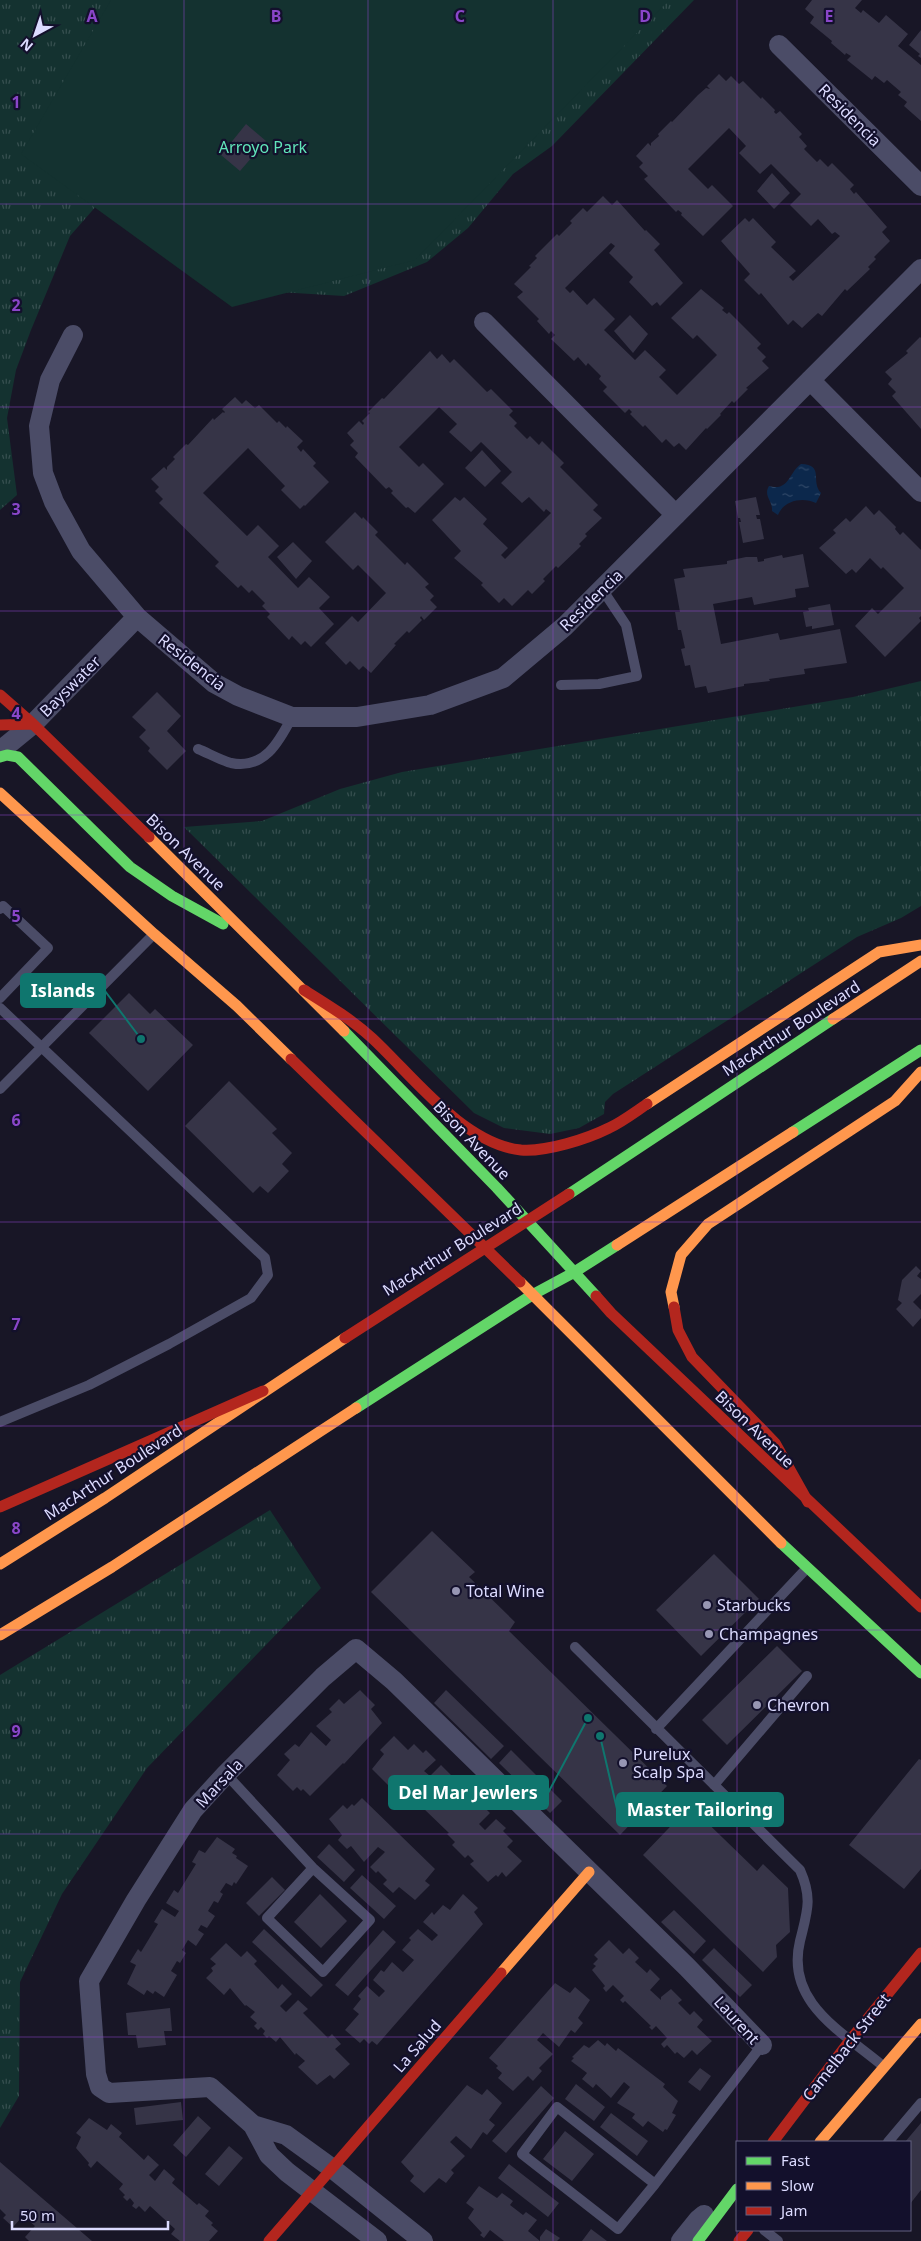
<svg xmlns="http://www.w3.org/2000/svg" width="921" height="2241" font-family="'Noto Sans',sans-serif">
	<defs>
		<pattern id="grass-tufts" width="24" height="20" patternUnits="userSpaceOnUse" patternTransform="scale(1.25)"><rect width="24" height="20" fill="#143230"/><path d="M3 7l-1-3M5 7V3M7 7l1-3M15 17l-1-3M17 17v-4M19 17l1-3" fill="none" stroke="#364f4f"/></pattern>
		<pattern id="water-ripples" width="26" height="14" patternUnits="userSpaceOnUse" patternTransform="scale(1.25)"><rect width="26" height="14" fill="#0c284c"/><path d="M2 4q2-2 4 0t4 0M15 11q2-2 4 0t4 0" fill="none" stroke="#2f4767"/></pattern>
	</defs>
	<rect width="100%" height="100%" fill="#181626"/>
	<!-- grass -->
	<path fill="url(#grass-tufts)" d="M0,0H117L140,156L70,236L31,330L16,370L7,418L17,495L0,510Z
		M615,0H694L552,146L513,174L468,228L427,262L344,296L244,290Z
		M921,681V906L901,918L857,937L613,1094L605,1102L604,1114L579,1128L550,1134L504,1128L474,1113L184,827L262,821L340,789L402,772L853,697Z
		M270,1510L321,1588L147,1768L62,1894L20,1982L19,2096L0,2128V1675Z"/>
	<!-- park -->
	<path fill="#143230" d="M111,0H669L415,260L232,307L21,154Z"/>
	<!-- water -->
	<path fill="url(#water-ripples)" d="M801,464C825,465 810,481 821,493L816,503C803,497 784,500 778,515L772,511C773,501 763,496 769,486C789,492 789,472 801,464Z"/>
	<!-- building -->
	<path fill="#363447" d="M812,0H862L855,8L861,13L863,10L879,23L886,15L908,34L898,46L921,65V121L904,106L907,102L898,95L901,92L887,80L884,83L875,76L872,80L847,60L851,56L846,53L845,55L831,43L832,41L810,23L814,17L805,9Z
		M921,30V58L918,56L920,54L909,45Z
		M719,74L726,81L731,76L739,84L743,81L761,99L762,97L775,110L774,112L776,114L780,111L802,134L799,137L807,146L804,149L817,162L820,159L828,167L832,163L854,185L850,189L854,194L856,192L887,227L882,232L890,241L874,257L876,259L868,267L870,269L847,291L845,289L822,316L818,313L802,328L793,320L788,325L761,293L759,295L744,280L750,274L721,241L745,218L749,222L753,218L776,242L771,247L796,271L789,277L793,281L840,236L835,232L832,234L818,219L811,226L790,205L801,194L771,164L760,174L739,153L746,146L729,128L688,169L708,189L712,185L733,206L703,236L681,215L682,213L678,210L676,212L644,179L648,176L639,167L643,163L636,156L648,143L651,146V143L659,136L658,134L671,121L672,122L698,95L706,88L710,89L707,86Z
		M246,124L266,141L240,171L221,155Z
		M772,173L790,193L774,209L757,191Z
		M603,196L612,205L617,200L645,231L646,230L660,244L654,250L683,283L660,306L657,302L652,306L629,282L633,277L609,253L615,246L611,243L565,288L570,293L573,290L587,305L594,298L615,319L604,330L635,360L645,350L666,370L659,377L677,395L717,355L697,335L693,339L671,318L701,289L724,308L722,310L727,314L729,312L761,344L757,348L766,357L762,361L769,368L746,388L748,389L734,403L732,401L720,414L721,415L707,429L706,428L686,450L679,443L674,447L666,439L662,443L645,425L643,427L630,414L632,412L629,409L625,413L603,391L607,387L599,379L601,376L588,363L586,366L578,357L574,361L551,339L555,335L551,331L549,334L537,321L539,319L517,297L523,292L514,284L531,267L529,266L537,258L535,256L557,234L559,236L572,223L570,221L583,208L587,212Z
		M630,315L648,334L633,353L614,331Z
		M920,337L921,338V429L892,396L896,392L888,384L892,379L885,372L908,353L906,351Z
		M430,351L437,359L442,354L450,363L454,359L487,392L491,389L513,411L509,415L517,423L514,426L527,439L530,436L539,445L542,441L564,463L560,467L598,505L593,510L602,518L585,534L587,536L579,544L581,546L558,568L556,566L543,579L545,581L532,594L528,590L512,606L504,598L499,603L481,585L483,583L454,558L461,551L432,520L455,497L460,501L464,497L487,519L483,524L508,548L501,555L505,559L551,513L546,509L544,512L529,497L522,503L501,483L512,472L481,442L471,452L449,432L457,424L439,407L399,447L419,467L423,463L444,484L415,513L408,507L406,508L391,493L393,491L389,487L386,489L355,457L358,453L350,445L354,441L347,433L359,421L363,425L364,423L362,421L370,413L368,412L382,398L384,399Z
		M235,397L242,404L246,400L255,408L259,405L277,423L279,421L286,428L287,426L303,441L297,447L301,452L303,449L316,463L313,466L329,482L305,506L304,505L300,509L281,490L285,486L248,448L203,493L247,536L258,525L279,546L268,557L298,588L309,577L330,597L319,608L334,624L311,647L305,641L301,645L292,636L289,640L267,617L270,614L262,606L265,603L252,590L249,593L241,585L238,588L215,566L219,562L159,503L163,499L155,491L159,487L151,479L164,467L167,470V467L175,459L173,457L186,444L188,445L213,418L214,420L223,412L224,413L225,412L222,409Z
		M482,450L501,471L485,487L465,468Z
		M756,497L760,515H756L757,519H760L764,539L743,543L739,522H741L740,518H738L735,501Z
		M866,506L874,515L879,510L896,527L895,529L900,535L903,532L921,550V616L919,618L921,621L885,657L855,626L872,608L878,614L904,588L883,567L881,569L870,558L856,573L852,569L846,574L819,548L836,533L833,530L846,518L850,522Z
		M355,512L362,519L363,517L378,532L375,535L405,565L407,562L429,584L425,587L434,596L430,600L437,607L424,620L421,616L420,618L422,620L409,633L407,631L394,644L396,645L371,673L363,666L359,670L350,661L346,665L325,643L352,616L358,622L386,593L358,565L353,570L325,542Z
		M293,542L312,561L296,579L277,557Z
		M803,554L809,587L795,589L796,597L754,605L752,597L713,604L721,644L778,633L780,640L840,629L847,663L804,669L805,674L769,679L770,681L744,684V686L708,693L706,686L695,688L690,665L685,666L681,649L685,648L681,630H678L675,612H680L674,579L685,577L683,569L727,564V561L746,557H757L758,562L764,561V559L782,555L783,558Z
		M830,604L834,625L812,629V626L806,627L803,612L809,611L808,608Z
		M157,692L181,716L167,731L186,751L167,770L148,751L150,748L139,737L146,730L132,717Z
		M129,993L150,1014L155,1009L193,1045L148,1091L89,1033Z
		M229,1081L277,1129L272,1133L292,1153L282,1164L289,1171L268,1193L260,1186L253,1193L185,1126Z
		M916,1266L921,1271L917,1276L921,1279V1294L913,1302L921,1310V1318L913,1327L896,1309L902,1303L898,1300L902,1280Z
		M432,1531L475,1572L469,1577L515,1622L509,1631L667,1786L620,1835L371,1592Z
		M714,1554L759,1599L701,1656L656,1610Z
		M777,1646L802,1671L727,1745L702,1720Z
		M360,1690L375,1705L371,1709L382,1723L344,1764L343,1763L310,1796L303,1789L301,1791L297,1787L293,1791L277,1775L290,1760L284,1754L295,1744L299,1747L311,1732L326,1746L331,1740L316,1726L332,1712L329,1709L339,1699L344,1704Z
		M446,1690L504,1746L491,1759L434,1703Z
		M394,1736L408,1750L414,1744L423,1753L426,1750L436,1760L424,1771L430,1776L441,1765L451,1775L449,1777L458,1786L448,1797L459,1808L467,1796L479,1806L481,1804L490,1813L479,1824L485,1830L496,1819L506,1828L503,1831L513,1841L507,1847L522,1861L506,1877L502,1872L498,1877L496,1875L488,1882L470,1864L474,1861L468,1855L465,1858L452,1845L455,1842L447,1834L449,1833L423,1808L421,1809L413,1801L410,1804L398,1792L400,1789L394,1783L390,1787L372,1769L384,1754L380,1750Z
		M511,1750L562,1801L550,1813L499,1763Z
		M919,1759L921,1760V1869L904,1889L849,1845Z
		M362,1798L435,1869L425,1881L430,1885L415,1900L399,1887L393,1893L383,1884L387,1880L378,1871L376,1873L370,1867L385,1852L378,1847L364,1862L351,1846L347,1849L338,1840L342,1835L329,1819L343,1805L347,1809L352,1804L354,1806Z
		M690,1806L757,1871L763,1864L788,1888L790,1932L776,1945L777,1957L763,1972L643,1855Z
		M217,1837L235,1849L232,1853L237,1856L236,1858L248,1866L236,1884L234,1882L232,1886L226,1883L220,1892L223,1894L218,1903L214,1901L208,1911L215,1916L207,1928L201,1925L198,1930L204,1934L196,1946L188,1940L182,1950L186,1953L180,1963L177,1961L171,1971L177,1975L164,1997L155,1991L153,1994L147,1990L144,1995L127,1984L136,1965L130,1962L138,1949L141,1952L158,1924L154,1922L162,1909L175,1917L179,1911L166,1903L174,1890L178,1893L196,1864L192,1862L199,1850L205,1853Z
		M329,1844L355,1870L344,1882L317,1857Z
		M362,1875L396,1906L384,1919L350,1888Z
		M272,1877L285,1890L259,1916L246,1903Z
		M320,1894L347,1921L321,1948L294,1922Z
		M463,1894L478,1908L474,1912L483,1924L377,2045L372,2041L369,2044L364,2039L360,2043L345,2030L359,2014L353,2009L361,1999L358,1996L367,1986L379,1997L385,1991L373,1980L381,1970L384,1972L392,1962L403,1972L414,1960L402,1950L411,1940L409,1938L418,1929L432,1941L438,1935L423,1922L432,1912L434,1915L443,1905L450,1910Z
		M674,1910L706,1941L694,1954L661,1922Z
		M264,1929L323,1985L311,1997L252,1942Z
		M383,1930L396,1942L348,1996L335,1985Z
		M609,1940L623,1954L629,1948L639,1958L635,1962L647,1973L650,1969L660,1979L650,1990L661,2000V1997L671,1989L682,2000L678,2003L690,2015L694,2011L703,2020L697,2027L712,2041L697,2055L692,2050L684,2058L677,2052L675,2054L667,2045L664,2048L661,2044L667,2038L656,2026L652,2030L649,2027L651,2026L625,2001L623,2003L620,2000L624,1996L613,1985L606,1992L603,1988L605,1986L592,1970L596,1966L593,1964L598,1959L594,1955Z
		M226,1943L241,1957L247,1951L257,1961L254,1964L278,1989L282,1984L292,1994L280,2006L286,2012L298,2000L308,2009L303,2013L328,2038L332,2034L341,2044L335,2049L350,2064L334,2079L330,2075L317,2085L298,2067L305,2061L296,2053L295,2055L280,2037L276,2042L269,2036L267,2038L263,2034L265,2031L261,2027L258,2030L254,2026L257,2023L250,2017L255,2012L246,2005L245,2006L230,1988L224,1995L206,1978L213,1971L211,1968L216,1964L210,1959Z
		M714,1948L752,1985L740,1997L702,1960Z
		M555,1983L570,1993L575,1987L590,2000L578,2018L583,2023L575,2033L571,2030L559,2047L543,2033L537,2040L553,2054L539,2068L542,2071L533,2081L528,2076L513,2091L498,2078L502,2073L496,2068L498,2066L489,2058Z
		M170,2008L172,2031H164L166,2045L138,2048L136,2035H128L126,2013Z
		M598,2040L605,2046L607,2043L616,2051L618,2048L665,2084L663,2087L678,2101L672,2113L676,2115L667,2130L665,2129L663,2132L648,2121L643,2127L632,2118L635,2114L617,2103L630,2087L624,2082L611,2098L596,2084L593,2088L582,2079L587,2073L571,2061L574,2058L572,2057L584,2045L589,2048Z
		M700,2068L711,2076L700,2091L688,2082Z
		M576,2084L605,2107L594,2121L565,2099Z
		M467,2085L482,2095L487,2089L502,2103L489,2120L495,2125L487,2135L483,2132L471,2149L456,2136L450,2142L465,2156L451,2170L454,2173L446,2183L439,2178L424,2193L410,2181L414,2176L401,2162Z
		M541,2086L554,2098L506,2153L492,2141Z
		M181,2102L183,2120L136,2125L134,2108Z
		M611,2113L648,2141L637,2156L600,2127Z
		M198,2116L211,2128L186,2157L173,2145Z
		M89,2118L107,2130L111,2124L122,2133L119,2137L144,2160L148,2155L159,2165L149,2175L155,2181L164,2169L175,2179L172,2183L197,2205L199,2203L209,2211L205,2216L213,2223L211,2225L218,2231L209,2241H180L171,2234L175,2229L150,2206L145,2212L139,2206L136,2209L132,2206L134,2203L130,2198L127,2201L123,2197L125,2195L119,2189L123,2184L97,2161L91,2168L88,2165L89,2163L76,2148L81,2137L76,2133Z
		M921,2123V2190L910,2204V2142H905Z
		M565,2131L594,2154L572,2181L543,2159Z
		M229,2146L243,2158L219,2186L205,2174Z
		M0,2162L92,2241H29L25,2237L35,2226L23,2216L13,2227L3,2218L6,2215L0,2209Z
		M509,2164L559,2203L548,2217L498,2178Z
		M479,2186L497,2198L502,2193L513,2201L510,2205L523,2215L526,2212L537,2220L528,2231L540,2241V2237L546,2229L560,2238L557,2241H504L490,2230L484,2238L480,2235L482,2233L468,2218L474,2209L466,2203Z
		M591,2229L607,2241H582Z"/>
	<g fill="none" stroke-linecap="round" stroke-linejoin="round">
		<!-- lane -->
		<path stroke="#4b4c67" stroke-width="10" d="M561,685L599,684L637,676L626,625L602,589
			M198,749C208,753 220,760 231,763C264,770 279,742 292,717
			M0,909L3,906L48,948L0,998
			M0,1008L265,1258L268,1275L251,1298L169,1344L89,1385L0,1422
			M0,1089L153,935
			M575,1647L800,1870C813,1899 807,1912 800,1941C785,2003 843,2032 883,2066
			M656,1729L806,1569
			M226,1774L313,1868L370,1920L323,1972L267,1918L313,1868
			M714,1785L807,1676
			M888,2142L921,2103
			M655,2184L557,2107L522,2154L618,2229L655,2184L762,2045
			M764,2230L778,2241"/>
		<!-- street -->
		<path stroke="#4b4c67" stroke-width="20" d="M779,45L921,186
			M484,322L676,515
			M73,335L50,380L39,426L43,473L54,502L81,551L137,617L214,683L238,696L292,717H357L430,705L503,678L565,626L921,269
			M810,380L921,492
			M0,751L33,724L137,617
			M253,2125L286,2135L333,2169L423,2241
			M377,2241L287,2172L269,2155L253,2125L210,2087L109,2093L100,2087L96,2074L89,1981L136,1900L193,1810L226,1774L323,1677L356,1649L394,1681L687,1967L762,2045
			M681,2241L698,2220L704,2215"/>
		<!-- fast -->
		<path stroke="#63d668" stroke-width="11" d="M0,757L7,755L18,757L130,867L172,896L223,924
			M344,1031L497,1188L596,1296
			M793,1132L921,1050
			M569,1194L833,1019
			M356,1408L532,1295L573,1273L617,1245
			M781,1543L921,1673
			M698,2241L737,2189"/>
		<!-- slow -->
		<path stroke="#ff974d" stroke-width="11" d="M0,793L154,934L237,1006L291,1059
			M149,837L344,1031
			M833,1019L921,961
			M647,1104L879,952L921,945
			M617,1245L793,1132
			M520,1282L781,1543
			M674,1307L671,1292L681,1255L708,1224L895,1101L921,1072
			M0,1564L105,1498L345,1338
			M0,1635L112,1567L356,1408
			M501,1973L589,1872
			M820,2142L921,2024"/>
		<!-- jam -->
		<path stroke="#b3261e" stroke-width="11" d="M0,695L33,724L149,837
			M0,725L33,724
			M304,990C328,1005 351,1019 372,1038C412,1075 463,1144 521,1150C546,1152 587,1139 609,1128C622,1122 635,1112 647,1104
			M291,1059L520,1282
			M596,1296L611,1313L921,1607
			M674,1307L678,1330L692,1357L775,1443L808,1502
			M345,1338L569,1194
			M0,1507L263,1391
			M773,2142L851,2039L921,1953
			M269,2241L501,1973
			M739,2241L748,2230"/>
	</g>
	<!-- grid -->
	<path fill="none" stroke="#8a46c9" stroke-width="1" stroke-opacity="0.55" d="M184,0V2241M368,0V2241M553,0V2241M737,0V2241M0,204H921M0,407H921M0,611H921M0,815H921M0,1019H921M0,1222H921M0,1426H921M0,1630H921M0,1834H921M0,2037H921"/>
	<!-- markers -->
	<g fill="#9796b3" stroke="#13102c" stroke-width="2">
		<circle cx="456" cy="1591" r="5"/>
		<circle cx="707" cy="1605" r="5"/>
		<circle cx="709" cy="1634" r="5"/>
		<circle cx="757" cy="1705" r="5"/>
		<circle cx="623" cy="1763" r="5"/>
	</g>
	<g text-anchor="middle" stroke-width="4.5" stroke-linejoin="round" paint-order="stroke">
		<!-- street labels -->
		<g font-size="16" fill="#dcdbff" stroke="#13102c">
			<text transform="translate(850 115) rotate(45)" y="6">Residencia</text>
			<text transform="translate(591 600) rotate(-44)" y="6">Residencia</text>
			<text transform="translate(192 662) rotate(38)" y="6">Residencia</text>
			<text transform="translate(70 686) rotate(-45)" y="6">Bayswater</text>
			<text transform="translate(186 852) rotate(44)" y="6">Bison Avenue</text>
			<text transform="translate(791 1028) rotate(-33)" y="6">MacArthur Boulevard</text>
			<text transform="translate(472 1140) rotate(46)" y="6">Bison Avenue</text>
			<text transform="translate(452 1249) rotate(-32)" y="6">MacArthur Boulevard</text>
			<text transform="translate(755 1429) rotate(44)" y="6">Bison Avenue</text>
			<text transform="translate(113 1472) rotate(-33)" y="6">MacArthur Boulevard</text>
			<text transform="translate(219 1783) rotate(-47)" y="6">Marsala</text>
			<text transform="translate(737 2020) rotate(48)" y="6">Laurent</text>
			<text transform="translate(417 2046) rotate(-49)" y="6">La Salud</text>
			<text transform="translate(846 2047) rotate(-52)" y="6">Camelback Street</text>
		</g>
		<!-- park labels -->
		<g font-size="16" fill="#61e6ba" stroke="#13102c">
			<text x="263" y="153">Arroyo Park</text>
		</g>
		<!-- poi labels -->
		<g font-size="16" fill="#dcdbff" stroke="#13102c" text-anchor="start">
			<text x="466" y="1597">Total Wine</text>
			<text x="717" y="1611">Starbucks</text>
			<text x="719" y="1640">Champagnes</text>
			<text x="767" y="1711">Chevron</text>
			<text x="633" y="1760">Purelux<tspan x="633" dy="18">Scalp Spa</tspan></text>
		</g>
	</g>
	<g font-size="16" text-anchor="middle" font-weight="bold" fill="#8a46c9" stroke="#13102c" stroke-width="4.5" stroke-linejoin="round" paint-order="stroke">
		<text x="92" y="22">A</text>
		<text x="276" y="22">B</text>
		<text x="460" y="22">C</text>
		<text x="645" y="22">D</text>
		<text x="829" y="22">E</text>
		<text x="16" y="108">1</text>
		<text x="16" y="311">2</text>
		<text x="16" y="515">3</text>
		<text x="16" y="719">4</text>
		<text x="16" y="922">5</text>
		<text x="16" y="1126">6</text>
		<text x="16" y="1330">7</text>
		<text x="16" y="1534">8</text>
		<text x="16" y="1737">9</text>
	</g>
	<!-- callouts -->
	<path fill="none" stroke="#0f766e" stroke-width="2" d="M141 1039L105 991M588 1718L548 1793M600 1736L617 1809"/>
	<g fill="#0f766e" stroke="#13102c" stroke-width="2">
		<circle cx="141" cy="1039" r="5"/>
		<circle cx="588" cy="1718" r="5"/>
		<circle cx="600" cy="1736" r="5"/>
	</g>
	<g fill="#0f766e" stroke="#0f766e" stroke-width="2">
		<rect x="21" y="974" width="84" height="33" rx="5"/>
		<rect x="389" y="1776" width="159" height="33" rx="5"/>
		<rect x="617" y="1793" width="166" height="33" rx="5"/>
	</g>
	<g font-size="18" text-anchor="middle" font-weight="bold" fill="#fff">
		<text x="63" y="997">Islands</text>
		<text x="468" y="1799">Del Mar Jewlers</text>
		<text x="700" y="1816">Master Tailoring</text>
	</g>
	<!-- legend -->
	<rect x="736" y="2141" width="175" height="90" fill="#13102c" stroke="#636180"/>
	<rect x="746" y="2157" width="25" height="8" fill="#63d668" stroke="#636180"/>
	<text x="781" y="2166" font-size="15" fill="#dcdbff">Fast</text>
	<rect x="746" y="2182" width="25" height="8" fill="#ff974d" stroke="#636180"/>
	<text x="781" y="2191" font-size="15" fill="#dcdbff">Slow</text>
	<rect x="746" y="2207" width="25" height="8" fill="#b3261e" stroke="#636180"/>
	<text x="781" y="2216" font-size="15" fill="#dcdbff">Jam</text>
	<!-- north arrow -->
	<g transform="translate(35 35) rotate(220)" stroke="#13102c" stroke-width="4" paint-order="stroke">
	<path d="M0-4L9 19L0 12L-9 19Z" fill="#dcdbff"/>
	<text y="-8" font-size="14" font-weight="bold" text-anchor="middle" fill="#dcdbff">N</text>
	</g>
	<!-- scale -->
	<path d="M12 2221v8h156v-8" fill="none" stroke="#dcdbff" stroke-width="2.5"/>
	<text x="20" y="2221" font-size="15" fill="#dcdbff" stroke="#13102c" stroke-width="4" paint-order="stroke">50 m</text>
</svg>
